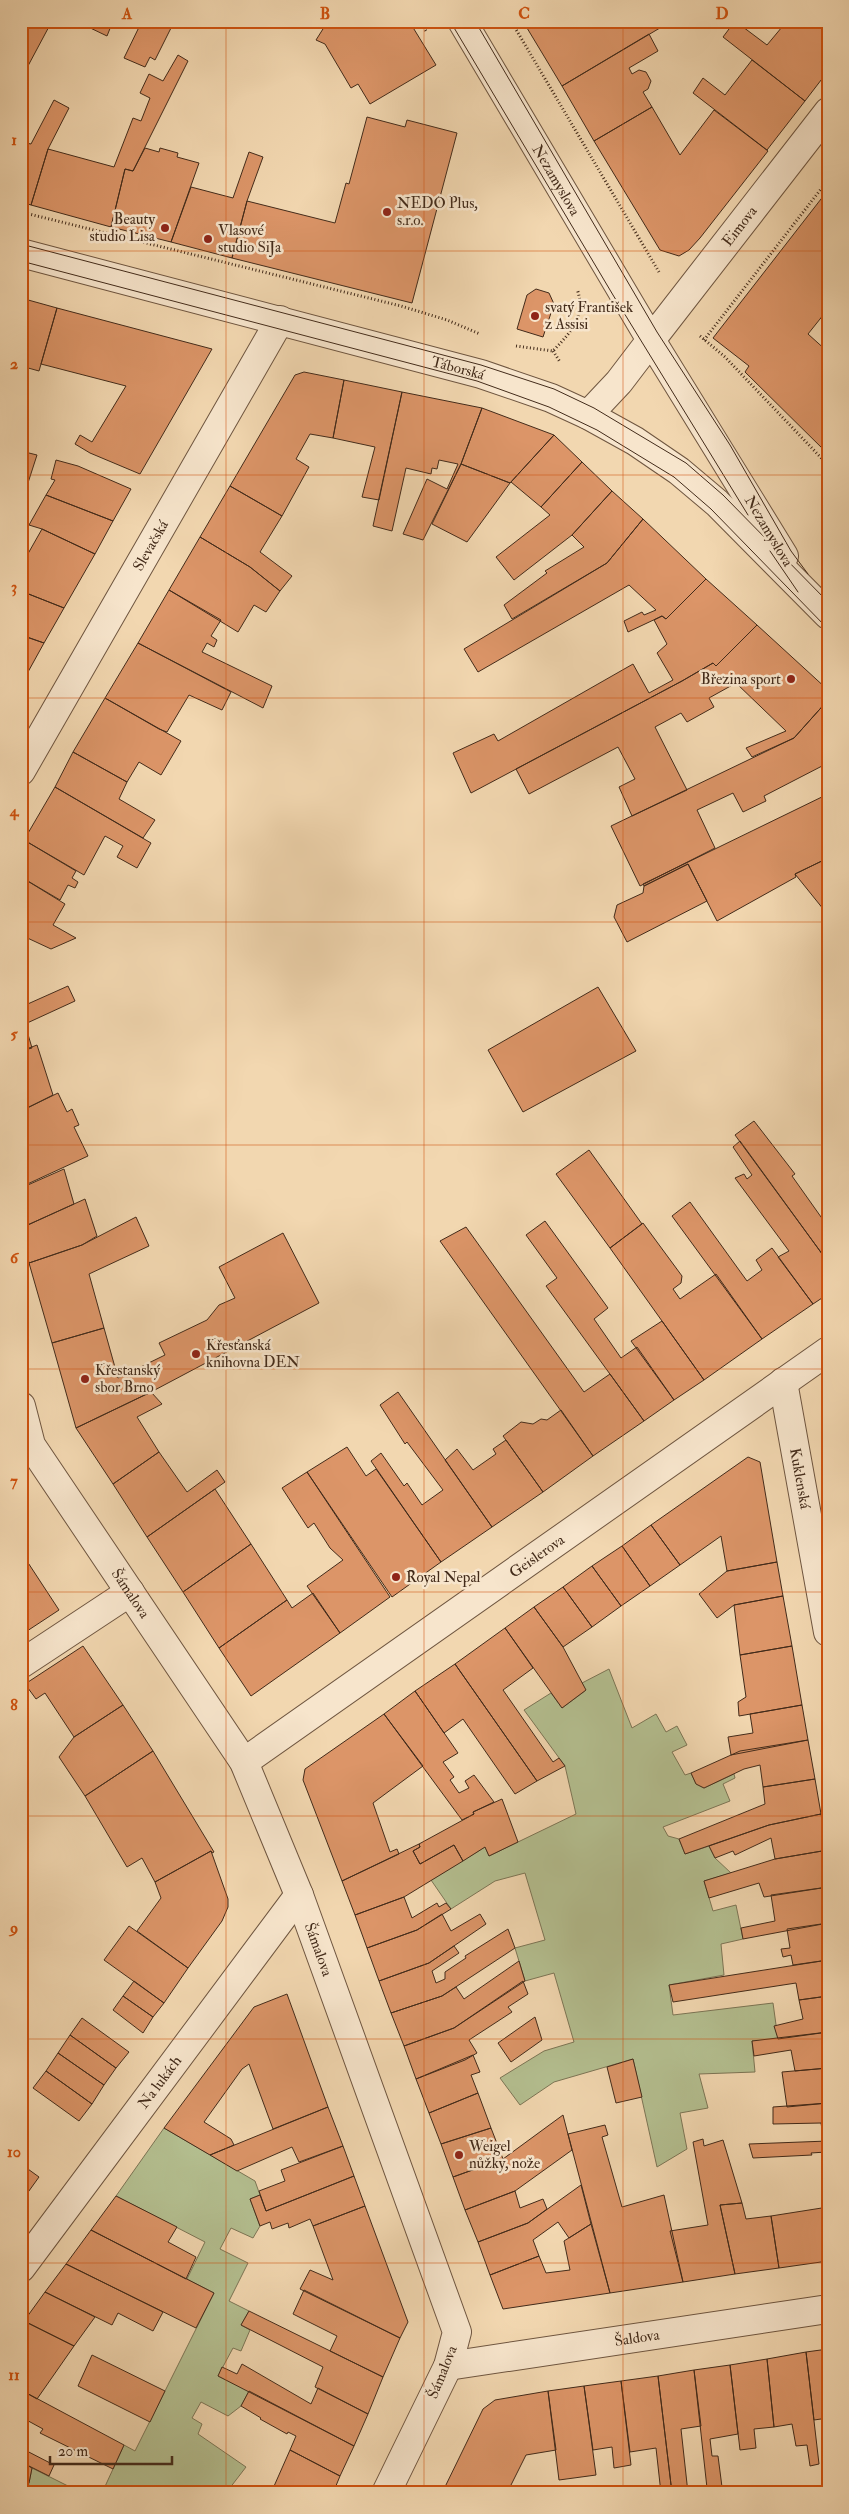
<svg xmlns="http://www.w3.org/2000/svg" width="849" height="2514" font-family="'IM FELL Double Pica',serif">
	<rect width="100%" height="100%" fill="#f2d7b0"/>
	<filter id="stains"><feTurbulence type="fractalNoise" baseFrequency=".004" numOctaves="4"/><feColorMatrix values="0 0 0 0 .2 0 0 0 0 .09 0 0 0 0 .02 0 0 0 .5 -.17"/></filter>
	<radialGradient id="worn" r=".72"><stop offset=".6" stop-color="#630" stop-opacity="0"/><stop offset="1" stop-color="#630" stop-opacity=".3"/></radialGradient>
	<!-- green -->
	<path fill="#b4bf90" stroke="#7c7555" d="M609,1669L632,1728L656,1714L666,1732L677,1726L687,1745L672,1752L685,1775L691,1773L696,1784L704,1788L734,1774L735,1778L723,1784L730,1801L663,1827L668,1836L679,1839L685,1854L709,1846L715,1858L731,1873L704,1881L713,1911L736,1905L743,1939L721,1944L724,1975L669,1985L673,2015L773,2003L778,2039L752,2041L755,2072L699,2074L708,2108L680,2113L687,2149L657,2167L633,2059L554,2082L520,2105L500,2078L544,2051L574,2042L554,1973L525,1981L515,1948L545,1940L525,1873L495,1881L451,1909L431,1880L485,1847L489,1856L576,1814L565,1766L524,1710L551,1693L562,1708L585,1691L582,1683Z
		M164,2128L255,2181L260,2195L250,2199L260,2226L253,2238L231,2228L220,2249L248,2263L229,2301L249,2311L241,2325L250,2330L241,2351L233,2348L218,2376L249,2391L241,2406L228,2416L201,2402L192,2418L202,2424L198,2434L246,2467L226,2493H216L208,2489L206,2493H102L124,2445L135,2451L214,2293L187,2279L205,2242L116,2196Z
		M32,2468L82,2493H27Z"/>
	<!-- building -->
	<path fill="#dc9568" stroke="#432b1a" d="M24,21H52L21,79V27Z
		M84,21H113L107,36L82,24Z
		M142,21H159L171,28L155,60L150,57L145,67L124,58Z
		M328,21H409L436,65L370,104L358,84L351,88L325,44L316,40Z
		M527,21H593L596,25L602,26L610,21L670,22L562,86L524,23Z
		M735,21L767,45L787,21H819L828,28V71L805,101L723,37Z
		M819,21H828V28Z
		M649,34L658,51L629,68L632,74L639,70L646,72L651,81L648,89L643,92L652,107L594,141L562,86Z
		M178,55L188,61L133,171L125,169L111,227L31,205L48,149L114,167L133,118L141,121L150,98L140,93L149,74L163,81Z
		M752,60L805,101L767,150L693,93L703,78L725,95Z
		M54,100L69,108L48,149L31,205L21,202V142L31,144Z
		M652,107L680,155L714,110L768,151L700,238L689,250L679,256L660,250L594,141Z
		M367,117L405,127L407,120L457,133L412,303L232,258L247,201L335,223L346,183L349,184Z
		M145,148L159,152L160,148L178,153L177,157L199,163L171,242L111,227L125,169L133,171Z
		M249,152L263,157L247,201L232,258L171,242L191,187L233,198Z
		M828,190V309L808,334L828,352V454L745,372L749,366L713,338Z
		M536,289L549,293L554,304L543,337L517,329L527,295Z
		M21,298L57,308L39,371L21,366Z
		M57,308L212,349L140,474L90,453L75,444L80,435L92,442L126,386L41,364Z
		M304,372L344,380L333,438L310,434L296,459L309,467L282,516L230,486L295,375Z
		M344,380L402,392L379,500L362,497L375,447L333,438Z
		M402,392L482,408L461,464L423,540L403,534L427,479L447,489L458,464L439,460L437,469L432,468L431,474L406,468L392,531L373,526Z
		M482,408L554,435L510,483L461,464Z
		M554,435L582,462L541,507L511,482Z
		M21,451L37,455L26,489L21,488Z
		M56,460L78,466L131,489L113,521L46,495L55,480L51,479Z
		M582,462L612,491L572,535L514,580L496,557L550,515L541,507Z
		M461,464L510,483L467,542L432,524Z
		M230,486L282,516L260,552L292,576L280,591L250,567L200,537Z
		M612,491L643,519L607,563L512,619L504,605L547,573L545,571L584,547L572,535Z
		M46,495L113,521L95,554L42,529L29,525Z
		M643,519L706,579L666,619L662,616L628,632L624,621L642,612L644,615L656,610L629,585L478,672L464,649L607,563Z
		M42,529L95,554L64,608L21,591V566Z
		M200,537L250,567L280,591L266,612L254,605L238,632L169,590Z
		M706,579L757,625L716,666L713,663L682,681L471,793L453,753L494,734L498,741L633,664L649,693L673,680L657,653L667,644L654,620L662,616L666,619Z
		M169,590L221,620L211,636L217,640L214,647L207,643L202,652L272,686L263,708L138,643Z
		M21,591L64,608L44,643L21,635Z
		M757,625L828,690V700L794,738L752,757L746,748L786,731L736,683L709,698L714,707L687,722L681,713L655,727L687,790L632,816L619,787L635,779L618,747L529,794L516,769L682,681L713,663L716,666Z
		M21,635L44,643L23,681L21,680Z
		M138,643L231,692L222,710L189,695L167,732L159,729L105,698Z
		M105,698L181,741L161,775L139,762L127,782L73,752Z
		M828,700V768L824,765L764,796L766,801L743,812L733,793L697,810L715,848L640,886L611,826L794,738Z
		M73,752L127,782L119,799L155,820L143,838L55,787Z
		M55,787L151,843L137,868L117,857L123,846L105,836L84,875L24,840Z
		M828,794V858L795,874L796,877L717,921L688,864L644,886L643,884Z
		M24,840L76,871L72,878L78,882L75,888L68,885L60,900L21,877V845Z
		M828,858V915L795,874Z
		M688,864L707,901L627,942L614,917L617,905L643,893L644,886Z
		M21,877L65,904L53,925L76,938L51,949L21,935Z
		M68,986L75,1001L25,1024L32,1048L21,1051V1007Z
		M598,987L636,1051L523,1112L488,1050Z
		M37,1045L53,1095L21,1111V1051Z
		M58,1093L67,1112L72,1109L79,1125L74,1127L88,1156L21,1187V1111Z
		M754,1121L795,1174L792,1176L826,1224L828,1223V1262L735,1135Z
		M740,1141L828,1262V1294L813,1304L778,1257L789,1251L735,1178L744,1174L747,1179L752,1175L733,1147Z
		M589,1150L642,1224L610,1248L556,1174Z
		M64,1169L74,1204L21,1228V1188Z
		M85,1199L97,1236L82,1245L29,1263L21,1228Z
		M690,1202L747,1281L762,1270L756,1260L772,1248L813,1304L762,1339L672,1216Z
		M136,1217L149,1246L89,1274L104,1328L52,1343L29,1263L82,1245Z
		M545,1221L608,1308L594,1319L621,1358L637,1347L674,1400L644,1421L546,1286L557,1278L526,1235Z
		M643,1223L682,1276L681,1283L673,1289L680,1299L716,1274L762,1339L704,1380L610,1248Z
		M466,1227L584,1392L610,1374L644,1421L593,1456L440,1241Z
		M283,1233L319,1303L151,1392L76,1428L52,1343L104,1328L118,1378L165,1355L159,1343L207,1320L219,1305L235,1298L219,1267Z
		M662,1321L704,1380L674,1400L631,1341Z
		M151,1392L162,1404L137,1417L159,1452L113,1484L76,1428Z
		M398,1392L492,1527L441,1562L371,1461L381,1453L404,1486L407,1483L422,1505L443,1490L407,1442L405,1444L380,1405Z
		M561,1410L593,1456L543,1492L503,1436L521,1422L533,1424L541,1419L547,1420Z
		M506,1440L543,1492L492,1527L445,1460L457,1449L473,1470L496,1454L493,1449Z
		M347,1447L366,1476L376,1469L441,1562L392,1597L307,1472Z
		M159,1452L187,1492L217,1470L225,1482L147,1537L113,1484Z
		M748,1457L760,1462L777,1562L727,1571L721,1536L680,1565L651,1525Z
		M307,1472L390,1597L340,1633L307,1586L343,1560L330,1548L314,1523L308,1528L282,1488Z
		M215,1489L251,1544L183,1592L147,1537Z
		M651,1525L680,1565L650,1586L622,1546Z
		M251,1544L287,1600L219,1648L183,1592Z
		M622,1546L650,1586L621,1606L592,1566Z
		M21,1552L59,1610L21,1635Z
		M777,1562L783,1596L734,1605L717,1618L699,1594L727,1571Z
		M592,1566L621,1606L592,1627L563,1587Z
		M563,1587L592,1627L563,1647L534,1607Z
		M313,1593L340,1633L251,1696L219,1648L287,1600L292,1608Z
		M783,1596L792,1646L740,1655L734,1605Z
		M534,1607L563,1647L586,1690L562,1708L505,1628Z
		M505,1628L533,1668L503,1690L553,1762L559,1758L565,1766L537,1781L455,1664Z
		M83,1646L123,1705L74,1737L45,1693L36,1699L25,1684Z
		M792,1646L802,1705L739,1716L738,1702L746,1697L740,1655Z
		M455,1664L537,1781L515,1794L463,1719L444,1733L415,1691Z
		M415,1691L458,1753L443,1762L454,1777L450,1780L459,1793L469,1788L465,1781L474,1775L494,1802L473,1812L474,1814L462,1820L384,1714Z
		M123,1705L153,1751L85,1796L59,1757L74,1737Z
		M802,1705L808,1740L731,1755L728,1737L753,1733L750,1714Z
		M384,1714L423,1766L373,1803L390,1852L397,1849L399,1854L342,1881L303,1780L305,1769Z
		M808,1740L815,1779L763,1787L760,1765L744,1769L704,1788L696,1784L691,1773L740,1751Z
		M153,1751L214,1852L212,1853L211,1851L155,1882L142,1858L127,1867L85,1796Z
		M815,1779L821,1814L769,1825L685,1854L679,1839L765,1804L763,1787Z
		M502,1799L518,1842L489,1856L485,1847L463,1861L454,1845L420,1864L413,1851L420,1847L419,1844L474,1814L473,1812Z
		M821,1814L828,1850L775,1859L771,1838L735,1855L733,1851L715,1858L709,1846L769,1825Z
		M419,1844L420,1847L413,1851L420,1864L454,1845L463,1861L404,1897L355,1915L342,1881Z
		M828,1850V1887L764,1897L759,1883L709,1898L704,1881L775,1859Z
		M211,1851L228,1899V1907L222,1921L188,1968L137,1931L161,1898L155,1882Z
		M828,1887V1923L743,1939L741,1928L775,1921L771,1895Z
		M404,1897L412,1918L437,1903L439,1907L446,1903L451,1909L417,1930L367,1948L355,1915Z
		M442,1914L451,1931L480,1914L486,1924L429,1963L379,1981L367,1948L417,1930Z
		M828,1923V1960L793,1965L791,1955L783,1957L781,1949L790,1948L787,1929Z
		M129,1926L188,1968L164,2003L104,1960Z
		M508,1929L515,1948L442,1996L391,2013L379,1981L429,1963L454,1946L459,1953L432,1971L436,1983L445,1979V1972L466,1958L465,1956Z
		M828,1960V1996L799,2000L796,1983L673,2002L669,1985Z
		M519,1961L525,1981L454,2028L404,2046L391,2013L442,1996L456,1987L464,1999Z
		M134,1981L164,2003L153,2017L123,1996Z
		M523,1981L528,1994L508,2007L512,2012L469,2040L477,2053L465,2060L416,2079L404,2046L454,2028Z
		M287,1994L328,2107L273,2129L249,2064L242,2069L204,2122L231,2139L234,2145L210,2155L164,2128L254,2007Z
		M123,1996L153,2017L143,2033L113,2010Z
		M828,1996V2032L778,2039L774,2026L803,2019L799,2000Z
		M535,2017L542,2040L511,2062L498,2043Z
		M82,2018L129,2052L116,2068L70,2035Z
		M828,2032V2068L795,2071L791,2050L754,2056L752,2041Z
		M70,2035L116,2068L104,2085L58,2053Z
		M58,2053L104,2085L92,2104L46,2071Z
		M473,2055L480,2072L471,2075L478,2093L429,2113L416,2079Z
		M633,2059L642,2097L616,2103L607,2067Z
		M828,2068V2103L787,2107L782,2072Z
		M46,2071L92,2104L79,2121L33,2088Z
		M478,2093L491,2128L441,2144L429,2113Z
		M828,2103V2141L824,2142L821,2123L773,2124V2107Z
		M328,2107L343,2146L299,2162L292,2147L237,2171L210,2155Z
		M563,2115L572,2150L515,2191L465,2210L453,2177L503,2159Z
		M605,2125L608,2135L602,2137L622,2207L664,2195L683,2282L610,2293L568,2134Z
		M491,2128L503,2159L453,2177L441,2144Z
		M703,2139L704,2146L723,2140L742,2203L720,2205L735,2274L683,2282L670,2231L708,2225L693,2142Z
		M828,2141V2165L826,2152L811,2153L812,2155L753,2158L749,2144Z
		M343,2146L354,2176L266,2211L259,2191L285,2181L281,2170Z
		M21,2164L39,2177L21,2202Z
		M354,2176L365,2206L313,2226L310,2219L289,2228L288,2223L272,2229L270,2222L260,2226L250,2199L260,2195L266,2211Z
		M581,2185L591,2224L569,2238L558,2222L533,2240L539,2256L490,2275L478,2242L528,2223Z
		M515,2191L520,2208L543,2199L547,2209L528,2223L478,2242L465,2210Z
		M116,2196L177,2227L168,2242L196,2257L186,2279L91,2230Z
		M742,2203L746,2219L771,2216L779,2268L735,2274L720,2205Z
		M365,2206L408,2322L400,2338L300,2289L310,2270L333,2280L313,2226Z
		M828,2207V2261L779,2268L771,2216Z
		M591,2224L610,2293L503,2309L490,2275L539,2256L546,2273L570,2270L564,2241Z
		M91,2230L214,2293L196,2328L66,2264Z
		M66,2264L163,2312L153,2331L118,2313L112,2325L45,2292Z
		M304,2290L400,2338L383,2377L330,2351L337,2336L293,2314Z
		M45,2292L95,2317L74,2346L24,2321Z
		M249,2311L383,2377L368,2414L315,2387L323,2367L241,2325Z
		M24,2321L74,2346L37,2399L21,2390V2324Z
		M828,2349V2418L814,2420L806,2352Z
		M806,2352L819,2464L810,2466L807,2445L796,2446L792,2424L774,2427L767,2359Z
		M92,2355L165,2391L150,2422L78,2386Z
		M767,2359L774,2427L754,2429L756,2448L740,2450L730,2365Z
		M242,2364L311,2404L318,2388L368,2414L354,2446L218,2376L222,2367L237,2374Z
		M730,2365L738,2434L710,2439L712,2456H718L722,2487L707,2488L694,2370Z
		M694,2370L701,2426L681,2429L688,2493H672L658,2376Z
		M658,2376L672,2493H661L656,2448L630,2452L621,2381Z
		M621,2381L631,2465L614,2468L612,2447L593,2450L584,2386Z
		M584,2386L596,2475L559,2480L548,2391Z
		M21,2390L124,2445L113,2469L40,2433L43,2429L21,2417Z
		M249,2391L354,2446L340,2476L290,2450L296,2436L288,2432L287,2434L260,2419L261,2418L241,2406Z
		M548,2391L556,2450L526,2455L507,2493H442L483,2409L495,2400Z
		M21,2448L54,2465L49,2476L21,2462Z
		M290,2450L340,2476L333,2493H271Z
		M21,2462L32,2468L29,2483L21,2479Z"/>
	<g fill="none" stroke-linecap="round" stroke-linejoin="round">
		<!-- minor casing -->
		<g stroke="#6f5640" stroke-width="30">
			<g id="minor">
				<path id="s1" d="M462,21L651,340L828,112"/>
				<path id="s2" d="M21,253L481,374L551,398L588,415L635,441L679,471L717,503L828,615"/>
				<path d="M588,415L619,382L651,340L784,556"/>
				<path id="s3" d="M21,771L280,320"/>
				<path id="s4" d="M783,1382L828,1632"/>
				<path id="s5" d="M21,1406L31,1445L244,1762L299,1895L457,2332L448,2366L386,2493"/>
				<path d="M21,1664L130,1592"/>
				<path id="s6" d="M244,1762L828,1351"/>
				<path id="s7" d="M21,2268L299,1895"/>
				<path id="s8" d="M448,2366L828,2309"/>
			</g>
		</g>
		<!-- path -->
		<path stroke="#432b1a" stroke-width="3" stroke-dasharray="1 2.5" stroke-linecap="butt" d="M420,21L426,31
			M511,21L659,272
			M21,212L401,306L447,320L480,334
			M700,336L725,357L828,465
			M704,340L828,180
			M516,346L553,351C570,333 587,316 577,289
			M553,351L560,362"/>
		<!-- minor -->
		<use href="#minor" stroke="#f7e5cc" stroke-width="28"/>
		<!-- tram -->
		<path stroke="#432b1a" stroke-width="1" d="M450,21L613,295L748,515
			M475,21L657,332L730,445L791,551L808,574
			M21,244L481,365L554,389L594,408L686,463L723,495L828,602
			M21,261L477,381L549,407L597,430L674,477L711,509L828,629
			M770,551L798,592"/>
	</g>
	<!-- grid -->
	<path fill="none" stroke="#cf520e" stroke-width="1" stroke-opacity="0.55" d="M226,21V2493M424,21V2493M623,21V2493M21,251H828M21,475H828M21,698H828M21,922H828M21,1145H828M21,1369H828M21,1592H828M21,1816H828M21,2039H828M21,2263H828"/>
	<!-- markers -->
	<g fill="#8f2418" stroke="#f7e5cc" stroke-width="2">
		<circle cx="387" cy="212" r="5"/>
		<circle cx="165" cy="228" r="5"/>
		<circle cx="208" cy="239" r="5"/>
		<circle cx="535" cy="316" r="5"/>
		<circle cx="791" cy="679" r="5"/>
		<circle cx="196" cy="1354" r="5"/>
		<circle cx="85" cy="1379" r="5"/>
		<circle cx="396" cy="1577" r="5"/>
		<circle cx="459" cy="2155" r="5"/>
	</g>
	<g text-anchor="middle" stroke-width="5" stroke-linejoin="round" paint-order="stroke">
		<!-- street labels -->
		<g font-size="15" fill="#432b1a" stroke="#f7e5cc">
			<text dy="5" stroke="none"><textPath href="#s1" startOffset="185">Nezamyslova</textPath></text>
			<text dy="5" stroke="none"><textPath href="#s1" startOffset="515">Eimova</textPath></text>
			<text dy="5" stroke="none"><textPath href="#s2" startOffset="452">Táborská</textPath></text>
			<text transform="translate(769 531) rotate(59)" y="5">Nezamyslova</text>
			<text dy="5" stroke="none"><textPath href="#s3" startOffset="260">Slevačská</textPath></text>
			<text dy="5" stroke="none"><textPath href="#s4" startOffset="98">Kuklenská</textPath></text>
			<text dy="5" stroke="none"><textPath href="#s6" startOffset="358">Geislerova</textPath></text>
			<text dy="5" stroke="none"><textPath href="#s5" startOffset="219">Šámalova</textPath></text>
			<text dy="5" stroke="none"><textPath href="#s5" startOffset="624">Šámalova</textPath></text>
			<text dy="5" stroke="none"><textPath href="#s7" startOffset="232">Na lukách</textPath></text>
			<text dy="5" stroke="none"><textPath href="#s8" startOffset="191">Šaldova</textPath></text>
			<text transform="translate(442 2372) rotate(-68)" y="5">Šámalova</text>
		</g>
		<!-- poi labels -->
		<g font-size="15" fill="#432b1a" stroke="#f7e5cc" text-anchor="start">
			<text x="397" y="208">NEDO Plus,<tspan x="397" dy="17">s.r.o.</tspan></text>
			<text x="155" y="224" text-anchor="end">Beauty<tspan x="155" dy="17">studio Lisa</tspan></text>
			<text x="218" y="235">Vlasové<tspan x="218" dy="17">studio SiJa</tspan></text>
			<text x="545" y="312">svatý František<tspan x="545" dy="17">z Assisi</tspan></text>
			<text x="781" y="684" text-anchor="end">Březina sport</text>
			<text x="206" y="1350">Křesťanská<tspan x="206" dy="17">knihovna DEN</tspan></text>
			<text x="95" y="1375">Křestanský<tspan x="95" dy="17">sbor Brno</tspan></text>
			<text x="406" y="1582">Royal Nepal</text>
			<text x="469" y="2151">Weigel<tspan x="469" dy="17">nůžky, nože</tspan></text>
		</g>
	</g>
	<!-- margin -->
	<rect width="849" height="2514" fill="none" stroke="#f2d7b0" stroke-width="55"/>
	<!-- scale -->
	<path d="M50 2456v8h122v-8" fill="none" stroke="#432b1a" stroke-width="2.5"/>
	<text x="58" y="2456" font-size="15" fill="#432b1a" stroke="#f7e5cc" stroke-width="4" paint-order="stroke">20 m</text>
	<rect x="28" y="28" width="794" height="2458" fill="none" stroke="#cf520e" stroke-width="2"/>
	<g font-size="16" text-anchor="middle" font-weight="bold" fill="#cf520e">
		<text x="127" y="19">A</text>
		<text x="325" y="19">B</text>
		<text x="524" y="19">C</text>
		<text x="722" y="19">D</text>
		<text x="14" y="145">1</text>
		<text x="14" y="369">2</text>
		<text x="14" y="592">3</text>
		<text x="14" y="816">4</text>
		<text x="14" y="1039">5</text>
		<text x="14" y="1263">6</text>
		<text x="14" y="1486">7</text>
		<text x="14" y="1710">8</text>
		<text x="14" y="1933">9</text>
		<text x="14" y="2157">10</text>
		<text x="14" y="2380">11</text>
	</g>
	<rect width="100%" height="100%" filter="url(#stains)"/>
	<rect width="100%" height="100%" fill="url(#worn)"/>
</svg>
